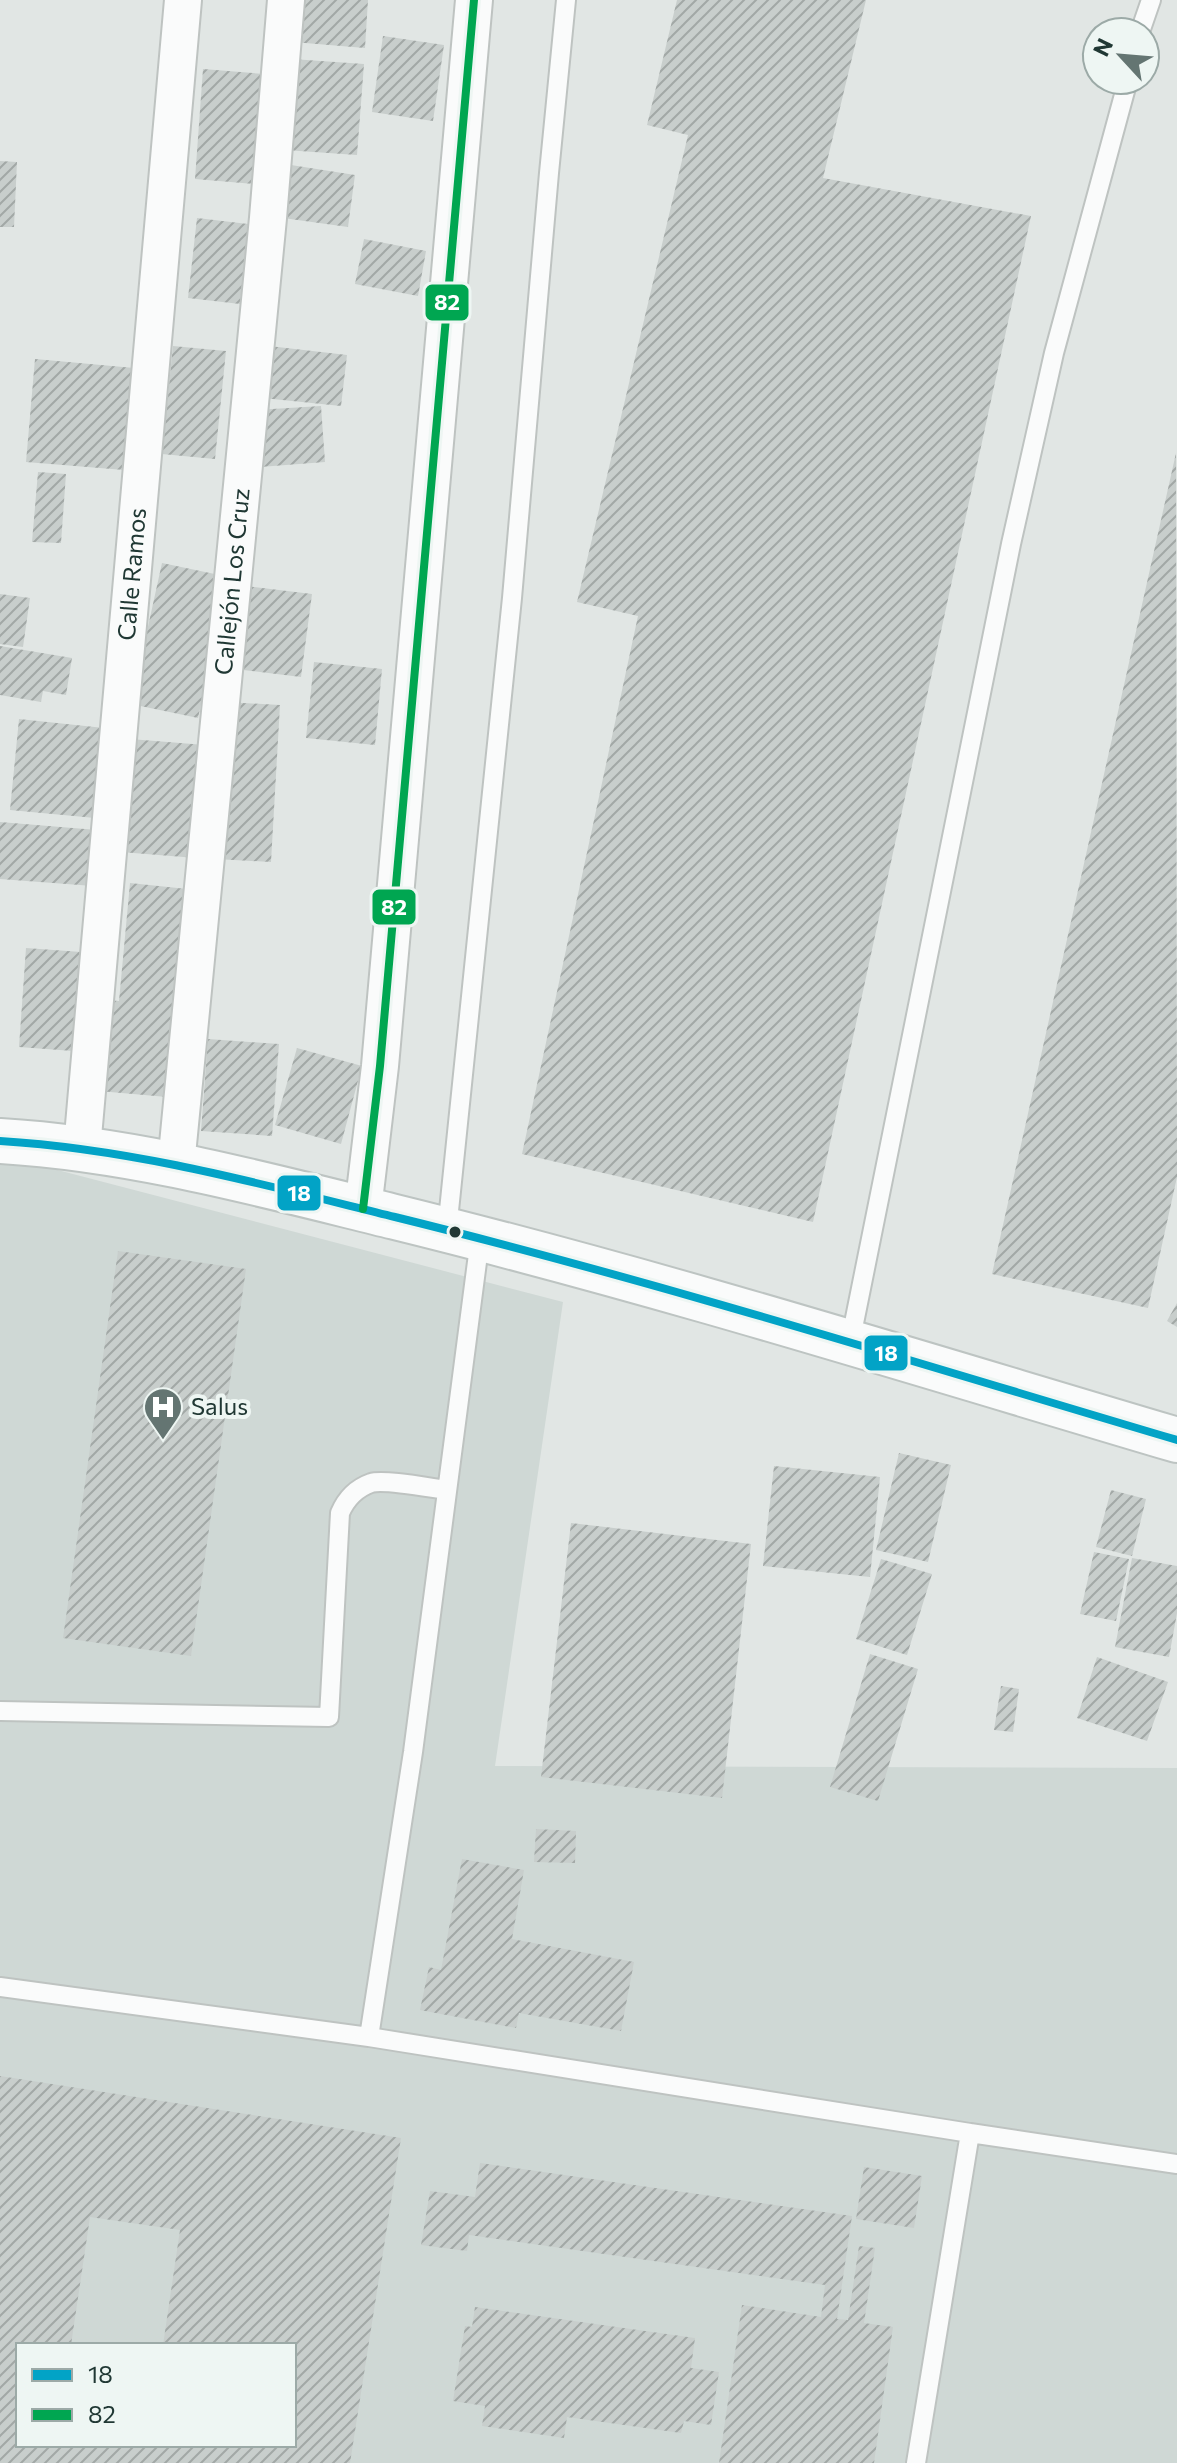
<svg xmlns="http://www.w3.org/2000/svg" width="1177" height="2463" font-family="Commissioner,sans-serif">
	<defs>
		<pattern id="building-hatch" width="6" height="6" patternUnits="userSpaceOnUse" patternTransform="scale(2)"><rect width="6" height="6" fill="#c8cecc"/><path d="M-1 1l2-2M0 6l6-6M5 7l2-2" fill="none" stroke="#a2a8a6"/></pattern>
	</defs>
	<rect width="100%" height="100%" fill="#e1e6e4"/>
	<!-- built -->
	<path fill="#cfd8d5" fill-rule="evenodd" d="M0,1155L563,1302L495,1766L1177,1768V2463H0ZM18,2345H294V2445H18Z"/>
	<!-- building -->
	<path fill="url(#building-hatch)" fill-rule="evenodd" d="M296,0H368L365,48L293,42Z
		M677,0H866L823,178L1031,216L813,1222L522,1154L638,616L577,602L688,135L647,125Z
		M383,36L444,45L433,121L372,112Z
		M292,59L364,64L357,155L285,150Z
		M203,69L264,74L254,184L195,179Z
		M0,161L17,162L14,227H0Z
		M291,165L355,175L348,227L283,218Z
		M197,218L248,224L240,304L188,298Z
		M364,239L426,251L418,296L355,284Z
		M173,346L226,351L215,459L162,454Z
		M269,346L347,355L341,406L263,398Z
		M35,359L134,368L124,470L26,462Z
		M321,406L325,462L260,467L256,410Z
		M1176,453L1177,1177L1148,1308L992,1274Z
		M38,472L66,474L61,543L32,542Z
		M162,563L229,577L198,718L131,704Z
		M246,586L312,594L301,677L235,669Z
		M0,594L30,598L23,647L0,644Z
		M0,646L72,658L66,695L43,691L41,702L0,695Z
		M314,662L382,669L375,745L306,738Z
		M226,702L280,705L271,862L216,859Z
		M19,719L104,728L95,818L10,810Z
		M130,739L205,745L196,858L121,852Z
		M0,822L97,830L93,886L0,879Z
		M130,883L187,889L167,1097L99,1091L107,1000L119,1001Z
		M26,948L81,952L73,1051L19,1047Z
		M208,1039L279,1044L272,1136L201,1131Z
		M297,1048L362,1066L341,1144L275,1125Z
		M118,1251L246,1269L191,1656L63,1638Z
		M1177,1303V1327L1167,1321Z
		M899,1453L951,1465L928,1562L876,1550Z
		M774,1466L880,1477L870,1577L763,1566Z
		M1111,1490L1146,1499L1132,1556L1096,1547Z
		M571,1523L751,1544L722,1798L541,1777Z
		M1094,1552L1129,1559L1116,1621L1080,1614Z
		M1132,1558L1177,1566V1613L1169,1657L1115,1647Z
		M881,1559L932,1574L907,1655L856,1639Z
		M870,1654L918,1669L878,1801L830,1787Z
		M1097,1657L1168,1682L1147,1741L1077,1718Z
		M1001,1686L1019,1689L1013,1732L994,1730Z
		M536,1829L576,1831L575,1863L534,1862Z
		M462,1859L524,1870L512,1939L634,1962L621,2031L519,2013L516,2028L420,2010L429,1967L441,1970Z
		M0,2076L401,2138L350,2463H0ZM90,2217L180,2230L163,2345H294V2445H18V2345H71Z
		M480,2163L852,2216L837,2319L848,2320L859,2246L875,2248L864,2323L893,2327L874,2463H719L742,2305L821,2317L825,2285L469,2235L467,2251L421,2245L430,2191L475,2197Z
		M864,2167L922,2176L914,2228L856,2219Z
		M475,2307L695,2338L691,2368L719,2372L711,2425L684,2421L681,2433L567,2417L564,2438L482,2426L485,2406L453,2401L465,2326L472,2327Z"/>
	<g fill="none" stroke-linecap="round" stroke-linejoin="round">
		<!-- lane casing -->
		<g stroke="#bec3c1" stroke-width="22">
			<path id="lane" d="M1140,32L1151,0
				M447,1230L512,598L549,173L566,0
				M850,1343L1011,544L1054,353L1128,80
				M0,1711L329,1717L340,1513C346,1499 357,1488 371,1483C384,1479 431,1488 447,1490
				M0,1987L369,2037L413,1752L480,1239
				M369,2037L970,2133L916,2463
				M970,2133L1177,2164"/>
		</g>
		<!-- street casing -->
		<g stroke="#bec3c1" stroke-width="40">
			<g id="street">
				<path id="s1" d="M82,1148L183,0"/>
				<path id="s2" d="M176,1165L268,218L286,0"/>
				<path d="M363,1209L380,1066L474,0"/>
			</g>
		</g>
		<!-- secondary casing -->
		<g stroke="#bdc4c2" stroke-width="48">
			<path id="secondary" d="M0,1141C134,1149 265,1185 395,1217C659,1282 917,1363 1177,1440"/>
		</g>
		<!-- lane -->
		<use href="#lane" stroke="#fafbfb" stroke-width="18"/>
		<!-- street -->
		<use href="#street" stroke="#fafbfb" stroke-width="36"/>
		<!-- secondary -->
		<use href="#secondary" stroke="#fafbfb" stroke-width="44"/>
		<!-- bus-1 casing -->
		<g stroke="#eef6f3" stroke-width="14">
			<path id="bus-1" d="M0,1141C134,1149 265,1185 395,1217C659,1282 917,1363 1177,1440"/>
		</g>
		<!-- bus-2 casing -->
		<g stroke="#eef6f3" stroke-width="14">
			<path id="bus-2" d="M363,1209L380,1066L474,0"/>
		</g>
		<!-- bus-1 -->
		<use href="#bus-1" stroke="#02a3c6" stroke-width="8"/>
		<!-- bus-2 -->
		<use href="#bus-2" stroke="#00a651" stroke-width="8"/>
	</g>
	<!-- icons -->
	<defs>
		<g id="hospital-pin" transform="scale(2)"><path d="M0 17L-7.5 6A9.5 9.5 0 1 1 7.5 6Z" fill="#647572" stroke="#eef6f3"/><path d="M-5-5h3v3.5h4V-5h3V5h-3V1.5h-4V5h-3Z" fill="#fff"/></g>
	</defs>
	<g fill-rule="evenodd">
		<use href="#hospital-pin" x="163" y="1407"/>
	</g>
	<!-- markers -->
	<circle fill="#203834" stroke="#eef6f3" stroke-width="3" cx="455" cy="1232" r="7"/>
	<g text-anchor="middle" stroke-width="8" stroke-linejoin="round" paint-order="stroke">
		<!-- street labels -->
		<g font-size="24" fill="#203834" stroke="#eef6f3">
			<text dy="8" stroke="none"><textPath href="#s1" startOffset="576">Calle Ramos</textPath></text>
			<text dy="8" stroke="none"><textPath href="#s2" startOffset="586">Callejón Los Cruz</textPath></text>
		</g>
		<!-- poi labels -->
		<g font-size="24" fill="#203834" stroke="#eef6f3" text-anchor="start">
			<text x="191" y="1415">Salus</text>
		</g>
	</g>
	<g stroke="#eef6f3" stroke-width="3">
		<rect x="424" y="283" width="46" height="39" rx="8" fill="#00a651"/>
		<rect x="371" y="888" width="46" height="38" rx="8" fill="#00a651"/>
		<rect x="276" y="1174" width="46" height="38" rx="8" fill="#02a3c6"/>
		<rect x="863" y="1334" width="46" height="38" rx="8" fill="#02a3c6"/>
	</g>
	<g font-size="22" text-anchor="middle" font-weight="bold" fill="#fff">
		<text x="447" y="310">82</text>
		<text x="394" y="915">82</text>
		<text x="299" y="1201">18</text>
		<text x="886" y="1361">18</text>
	</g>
	<!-- legend -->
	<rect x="16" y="2343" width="280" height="104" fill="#eef6f3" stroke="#9caaa7" stroke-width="2"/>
	<rect x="32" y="2369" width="40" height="12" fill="#02a3c6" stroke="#9caaa7" stroke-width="2"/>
	<text x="88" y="2383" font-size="24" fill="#203834">18</text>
	<rect x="32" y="2409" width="40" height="12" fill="#00a651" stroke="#9caaa7" stroke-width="2"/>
	<text x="88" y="2423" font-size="24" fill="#203834">82</text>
	<!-- north arrow -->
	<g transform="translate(1121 56) rotate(296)"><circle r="38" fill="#eef6f3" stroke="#9caaa7" stroke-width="2"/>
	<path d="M0-6L14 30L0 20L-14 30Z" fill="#647572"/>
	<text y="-12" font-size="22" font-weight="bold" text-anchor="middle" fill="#203834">N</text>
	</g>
</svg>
